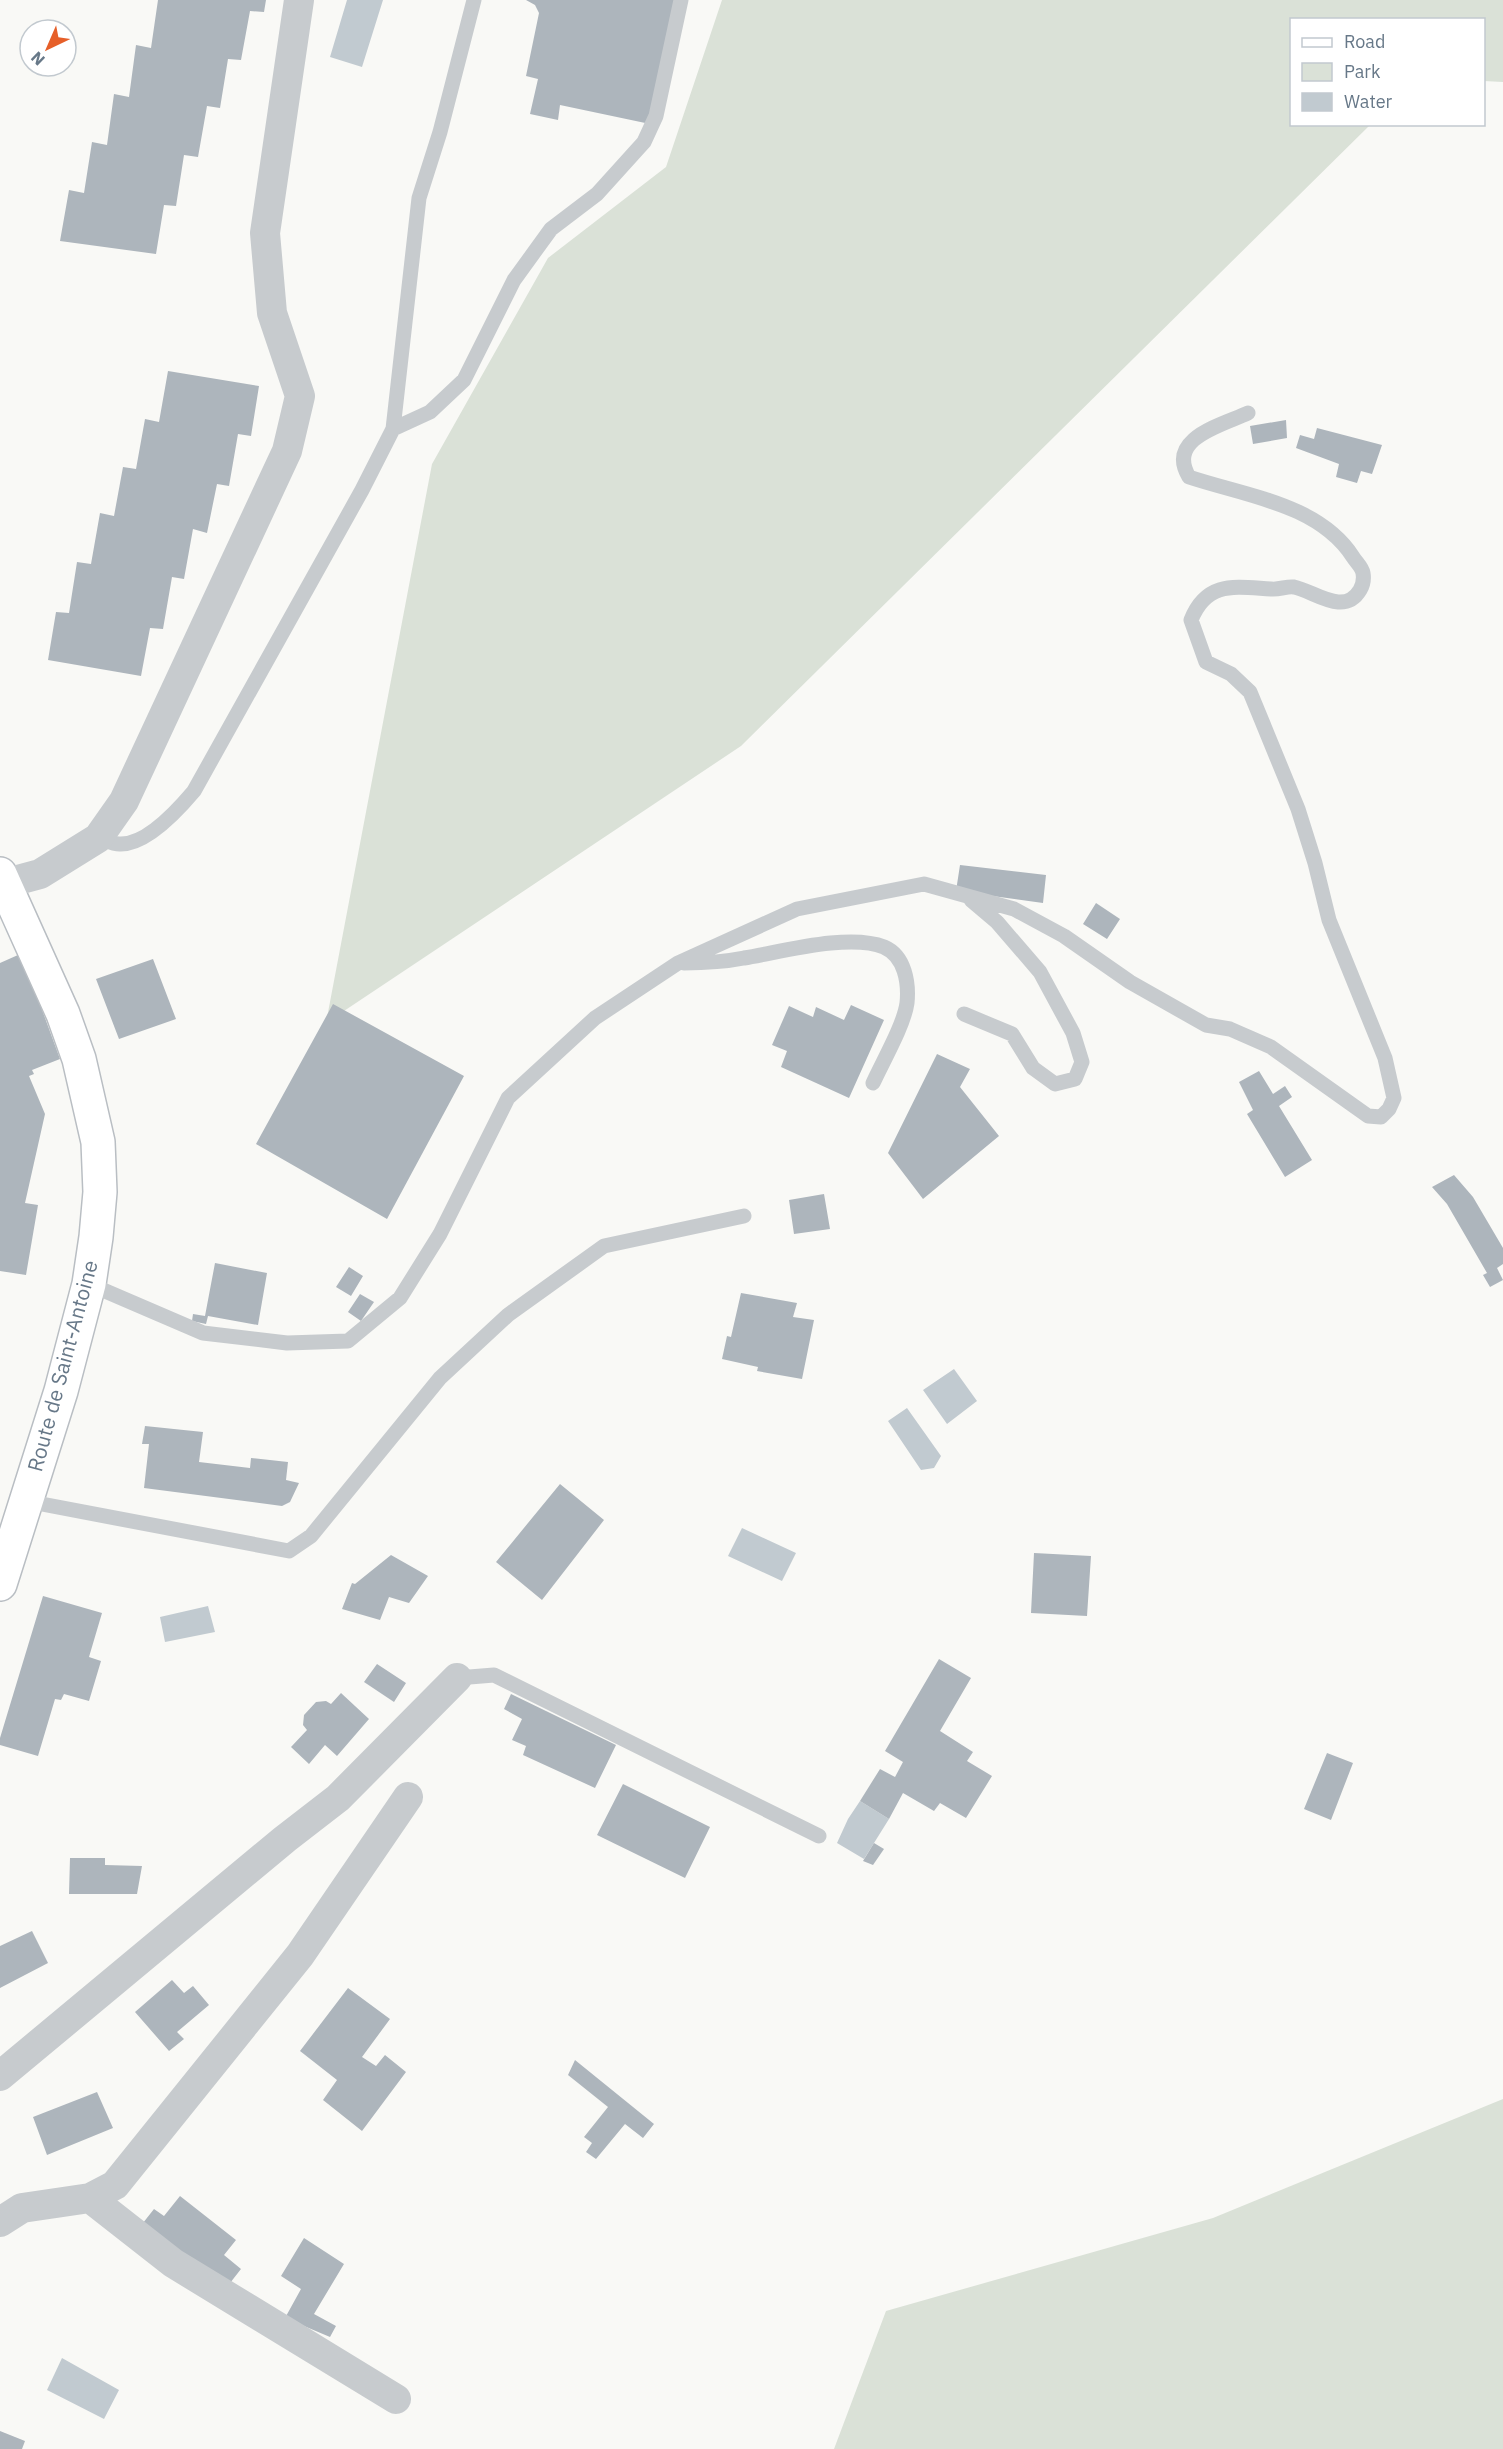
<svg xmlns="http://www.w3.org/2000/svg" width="1503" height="2449" font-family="'IBM Plex Sans',sans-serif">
	<rect width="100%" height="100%" fill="#f9f9f6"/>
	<!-- green -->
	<path fill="#dae1d7" d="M722,0H1503V82L1484,81V20H1292V124L1370,125L741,746L326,1023L432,464L548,258L666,167Z
		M1503,2099V2449H834L886,2311L1213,2218Z"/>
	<!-- water -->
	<path fill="#c1cad0" d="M347,0H383L362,67L330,57Z
		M954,1369L977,1401L947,1424L923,1390Z
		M907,1408L941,1456L934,1468L921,1470L888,1421Z
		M742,1528L796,1553L782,1581L728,1556Z
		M208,1606L215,1632L165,1642L160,1617Z
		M860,1801L889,1819L864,1859L837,1843L848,1819Z
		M62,2358L119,2390L104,2419L47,2390Z"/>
	<!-- building -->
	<path fill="#adb5bc" d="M158,0H266L264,12L250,11L241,60L228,59L220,108L207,106L198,157L184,155L176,206L164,205L156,254L60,241L69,190L84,193L92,142L107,145L114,94L129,97L136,45L151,48Z
		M526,0H675L650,124L560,105L558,120L530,114L538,79L526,76L539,13L535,5Z
		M168,371L259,386L251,436L238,434L229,486L217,484L207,533L193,529L184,579L172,577L163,629L150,628L141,676L48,660L56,612L69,613L77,562L91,564L100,513L114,516L123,467L136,469L145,419L159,422Z
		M1286,420L1287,438L1253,444L1250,426Z
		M1317,428L1382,445L1372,474L1361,471L1357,483L1336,477L1339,464L1296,448L1300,435L1314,439Z
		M960,865L1046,875L1043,903L956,891Z
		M1096,903L1120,919L1107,939L1083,924Z
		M18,955L33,985L60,1059L32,1070L34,1074L29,1076L45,1114L25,1203L38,1205L26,1275L0,1271V963Z
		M153,959L176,1019L119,1039L96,979Z
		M333,1004L464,1076L387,1219L256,1144Z
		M851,1005L884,1020L849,1098L781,1067L787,1051L772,1045L789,1006L813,1017L816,1007L844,1020Z
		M937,1054L970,1069L960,1087L999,1136L923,1199L888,1153Z
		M1259,1071L1273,1094L1285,1086L1292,1097L1279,1106L1312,1160L1285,1177L1247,1114L1253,1110L1239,1082Z
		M1454,1175L1473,1197L1503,1248V1264L1497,1268L1503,1280L1490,1287L1483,1275L1487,1273L1447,1204L1432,1187Z
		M824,1194L830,1229L794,1234L789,1200Z
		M215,1263L267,1273L258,1325L208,1316L206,1324L192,1321L193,1314L205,1316Z
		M349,1267L363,1276L351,1296L336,1287Z
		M741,1293L797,1303L793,1317L814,1320L802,1379L757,1371L758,1367L722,1359L727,1336L731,1337Z
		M360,1294L374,1302L361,1321L348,1312Z
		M145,1426L203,1432L199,1462L250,1468L251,1458L288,1462L286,1480L299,1483L290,1502L282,1506L144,1488L149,1444H142Z
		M560,1484L604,1520L542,1600L496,1562Z
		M1034,1553L1091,1556L1087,1616L1031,1613Z
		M391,1555L428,1576L409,1603L389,1597L380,1620L342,1609L352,1583L355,1584Z
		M43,1596L102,1613L89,1657L101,1661L89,1701L64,1694L61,1700L55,1699L38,1756L0,1745V1738Z
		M939,1659L971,1678L940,1731L973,1752L967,1761L992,1776L966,1818L940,1803L934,1811L903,1793L889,1819L860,1801L880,1769L895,1777L903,1762L885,1751Z
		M377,1664L406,1683L394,1702L364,1682Z
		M341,1693L369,1719L337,1756L325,1745L309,1764L291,1747L307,1730L303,1725L304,1715L316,1702L326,1701L331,1704Z
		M511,1694L616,1745L595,1788L523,1755L526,1746L512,1740L522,1719L504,1709Z
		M1327,1753L1353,1763L1331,1820L1304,1809Z
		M623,1784L710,1827L685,1878L597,1835Z
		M874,1843L884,1849L873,1865L863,1861Z
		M70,1858H105V1865L142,1866L137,1894H69Z
		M32,1931L48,1963L0,1988V1946Z
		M172,1980L184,1993L193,1986L209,2005L177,2032L184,2039L169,2051L135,2012Z
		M348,1988L390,2019L362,2057L376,2066L385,2055L406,2072L362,2131L323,2100L337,2080L300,2051Z
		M575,2060L654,2124L643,2138L625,2124L596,2159L586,2152L592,2143L584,2137L608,2107L568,2075Z
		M97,2092L113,2128L47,2155L33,2117Z
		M180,2196L236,2240L224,2255L241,2269L223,2292L139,2228L154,2209L164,2216Z
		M304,2238L344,2264L314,2314L336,2326L330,2337L285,2318L301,2289L281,2276Z
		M0,2431L25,2441L22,2449H0Z"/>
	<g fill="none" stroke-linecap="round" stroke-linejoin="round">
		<!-- secondary casing -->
		<g stroke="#b9bec3" stroke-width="36">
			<path id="secondary" d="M0,874L63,1014L79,1059L98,1142L100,1192L96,1237L89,1284L61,1391L0,1584"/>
		</g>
		<!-- lane -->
		<path stroke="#c7cbce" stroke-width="15" d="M393,429L430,412L464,380L514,280L551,229L597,194L644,142L656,116L681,0
			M98,838C105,840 114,845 121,844C147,844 178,810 194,791L362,490L393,429L419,198L440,132L474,0
			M684,963C705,963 724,962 744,958C781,952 849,933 884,947C905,956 909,983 907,1003C904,1025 883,1061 873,1083
			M964,1014L1012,1034L1033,1068L1055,1084L1075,1079L1082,1062L1073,1033L1040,972L997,922L971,900
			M89,1284L203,1333L287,1343L348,1341L400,1298L440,1234L508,1098L595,1018L678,963L797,909L924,884L1014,909L1064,936L1130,982L1206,1025L1230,1029L1271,1047L1368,1116L1381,1117L1389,1109L1394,1098L1385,1058L1329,920L1315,863L1298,809L1250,692L1231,674L1206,662L1191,620C1207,580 1236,587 1271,589C1279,590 1287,586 1294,587C1314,591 1344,617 1360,590C1363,585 1364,579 1363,573C1362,567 1356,562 1353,557C1319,504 1246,496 1189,477C1166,438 1222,425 1248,413
			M26,1501L289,1551L311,1536L440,1378L508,1315L604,1246L744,1216
			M457,1678L494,1675L819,1836"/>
		<!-- street -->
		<path stroke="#c7cbce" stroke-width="30" d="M3,884L40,874L98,838L124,801L287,451L300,396L272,313L265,233L299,0
			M0,2076L285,1839L338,1798L457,1678
			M90,2198L173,2263L396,2399
			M0,2222L22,2208L90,2198L115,2185L300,1955L408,1797"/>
		<!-- secondary -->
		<use href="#secondary" stroke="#fff" stroke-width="33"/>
	</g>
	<g text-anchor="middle" stroke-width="6" stroke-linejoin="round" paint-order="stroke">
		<!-- street labels -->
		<g font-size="21" fill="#677888" stroke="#fff">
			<text transform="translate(63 1366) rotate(-75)" y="7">Route de Saint-Antoine</text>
		</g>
	</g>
	<!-- legend -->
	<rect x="1290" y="18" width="195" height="108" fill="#ffffff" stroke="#c2c9cf" stroke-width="1.5"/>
	<rect x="1302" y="38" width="30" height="9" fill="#ffffff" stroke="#c2c9cf" stroke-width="1.5"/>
	<text x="1344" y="48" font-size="18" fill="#677888">Road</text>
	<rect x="1302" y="63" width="30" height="18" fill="#dae1d7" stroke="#c2c9cf" stroke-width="1.5"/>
	<text x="1344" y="78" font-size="18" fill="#677888">Park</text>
	<rect x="1302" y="93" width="30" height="18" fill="#c1cad0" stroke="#c2c9cf" stroke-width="1.5"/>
	<text x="1344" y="108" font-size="18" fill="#677888">Water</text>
	<!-- north arrow -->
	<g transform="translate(48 48) rotate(224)"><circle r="28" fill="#ffffff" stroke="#c2c9cf" stroke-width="1.5"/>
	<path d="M0-4.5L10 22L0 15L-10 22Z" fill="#e65f29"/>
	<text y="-9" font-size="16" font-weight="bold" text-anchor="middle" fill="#677888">N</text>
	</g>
</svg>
